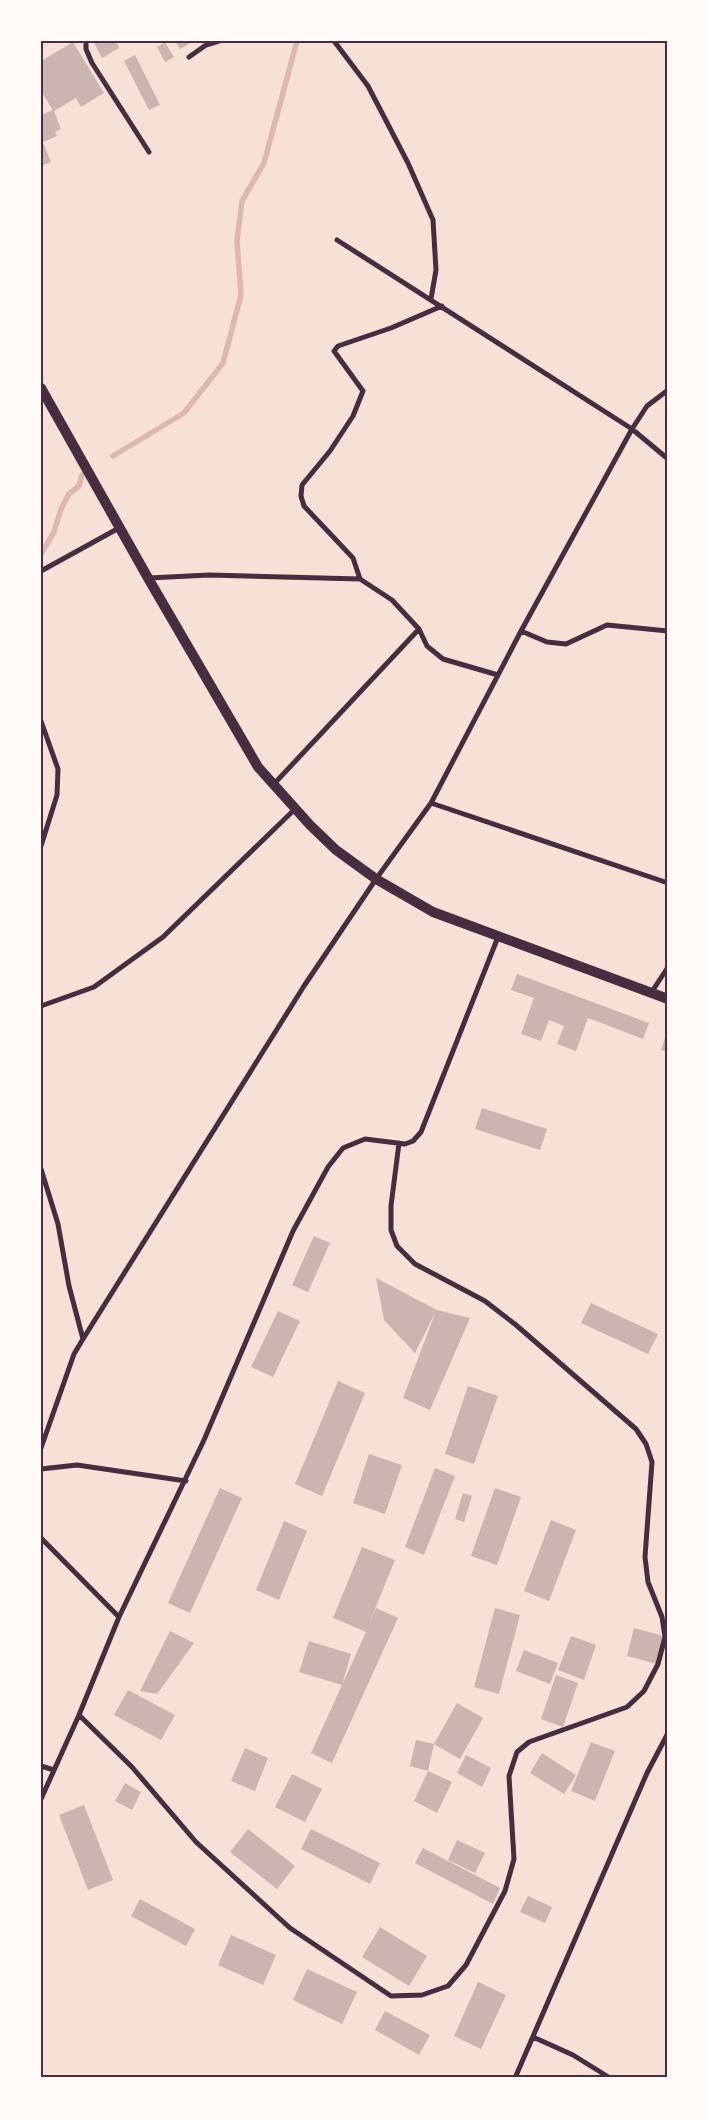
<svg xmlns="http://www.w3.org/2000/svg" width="709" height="2119" font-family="Montserrat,sans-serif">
	<rect width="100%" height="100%" fill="#f7e1d7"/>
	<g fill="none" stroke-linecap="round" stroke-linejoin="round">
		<!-- stream -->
		<path stroke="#dcb8b0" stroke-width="5.5" d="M113,456L184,413L223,363L241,295L237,241L242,201L264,163L297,41
			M41,554L54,532L61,509L69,494L79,486L82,475"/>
	</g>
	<!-- building -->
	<path fill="#ccb4b1" d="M93,41H116L119,48L102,58Z
		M175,41H194L180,49Z
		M73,42L104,93L81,107L76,98L54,111L61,129L55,132L57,136L43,142L51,162L41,166V115L53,110L41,91V61Z
		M165,42L174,57L165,62L157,47Z
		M135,55L160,105L149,110L124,61Z
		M517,974L649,1023L643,1039L588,1018L576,1051L557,1044L564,1026L549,1020L541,1041L521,1034L534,998L511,990Z
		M667,1032H668V1052L661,1050Z
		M482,1108L547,1129L540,1150L475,1129Z
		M314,1236L330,1243L308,1292L292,1285Z
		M376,1278L437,1310L470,1318L430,1410L403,1398L436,1311L415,1353L384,1320Z
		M591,1303L658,1334L648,1354L581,1323Z
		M278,1311L300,1321L273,1377L251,1367Z
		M338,1381L365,1393L322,1496L295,1484Z
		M468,1386L498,1396L474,1464L445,1454Z
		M369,1454L402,1465L385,1514L353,1503Z
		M435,1468L455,1476L424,1555L405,1547Z
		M220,1488L242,1498L190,1613L168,1603Z
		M495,1488L521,1497L497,1565L471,1556Z
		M463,1493L472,1496L464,1522L455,1519Z
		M551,1520L576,1530L549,1601L524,1591Z
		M284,1521L307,1531L279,1600L256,1590Z
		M362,1547L395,1560L368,1626L376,1608L398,1618L332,1763L311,1753L366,1632L333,1618Z
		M495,1608L520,1615L499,1694L474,1687Z
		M634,1628L664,1636L657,1664L627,1656Z
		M170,1631L194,1643L157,1694L140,1691Z
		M571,1636L596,1645L584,1680L558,1670Z
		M309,1641L351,1654L342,1685L299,1672Z
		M524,1650L558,1663L550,1684L516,1671Z
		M556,1675L578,1683L563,1727L541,1719Z
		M128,1690L175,1715L161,1740L114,1715Z
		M457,1703L483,1718L460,1759L434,1744Z
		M416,1740L434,1744L428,1771L410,1766Z
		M591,1742L615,1751L595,1801L571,1791Z
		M245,1748L268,1758L255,1791L231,1781Z
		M542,1753L576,1775L564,1794L530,1773Z
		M466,1755L491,1768L482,1787L457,1773Z
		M428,1771L452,1782L437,1813L414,1801Z
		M292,1774L322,1789L305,1822L275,1807Z
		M125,1783L141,1792L132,1810L115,1801Z
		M84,1805L113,1880L88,1890L59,1815Z
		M248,1829L295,1866L277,1889L230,1852Z
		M311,1829L380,1863L370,1884L301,1849Z
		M457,1840L485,1853L475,1873L448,1860Z
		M423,1848L500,1888L493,1904L415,1863Z
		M528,1896L552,1907L545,1923L520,1912Z
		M140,1899L195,1929L186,1946L131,1916Z
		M380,1927L427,1956L409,1986L362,1957Z
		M231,1935L276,1955L263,1985L218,1965Z
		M307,1969L357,1992L342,2024L293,2000Z
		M478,1982L506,1995L481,2049L454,2036Z
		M385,2011L430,2035L419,2055L375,2030Z"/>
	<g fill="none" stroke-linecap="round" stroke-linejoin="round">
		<!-- minor -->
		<path stroke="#4a2c40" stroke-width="5" d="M86,41V49L92,63L149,152
			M334,41L368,86L408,163L433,220L436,270L431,299
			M189,57L206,45L219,41
			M337,240L632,429L668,459
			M41,571L119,528
			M149,578L209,575L360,579L392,600L419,629L427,646L443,659L498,675
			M360,579L353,558L304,506L301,496L302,485L330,451L353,416L363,391L334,351L338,346L391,328L442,306
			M521,631L547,642L566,644L607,625L668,631
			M41,721L58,769L57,795L41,846
			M273,785L419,629
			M431,803L668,883
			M651,993L668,967
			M41,1006L94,987L163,937L295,809
			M41,1169L58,1224L69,1286L83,1339
			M41,1448L74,1354L83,1339L304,986L376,879L431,803L521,631L632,429L647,406L668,390
			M41,1469L77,1465L186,1481
			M41,1538L119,1617
			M79,1715L132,1767L196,1842L290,1928L391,1996L422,1995L448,1986L466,1965L505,1891L514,1859L509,1776L517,1752L529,1742L627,1707L644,1691L658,1664L665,1637L662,1617L648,1582L645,1557L652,1462L646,1444L636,1429L516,1325L485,1301L415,1264L397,1246L391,1230V1206L399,1143
			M41,1766L54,1770
			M41,1799L79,1715L119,1617L204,1440L293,1231L328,1167L343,1148L365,1139L405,1144L413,1141L421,1132L498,937
			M533,2037L573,2055L610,2078
			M515,2078L647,1773L668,1733"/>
		<!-- secondary -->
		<path stroke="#4a2c40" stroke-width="10" d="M41,388L148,578L258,767L310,825L336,850L376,879L433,912L668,999"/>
	</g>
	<!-- border -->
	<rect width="709" height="2119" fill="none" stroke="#fffaf5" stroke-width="85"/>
	<rect x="42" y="42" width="624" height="2034" fill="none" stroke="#4a2c40" stroke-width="2"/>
</svg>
